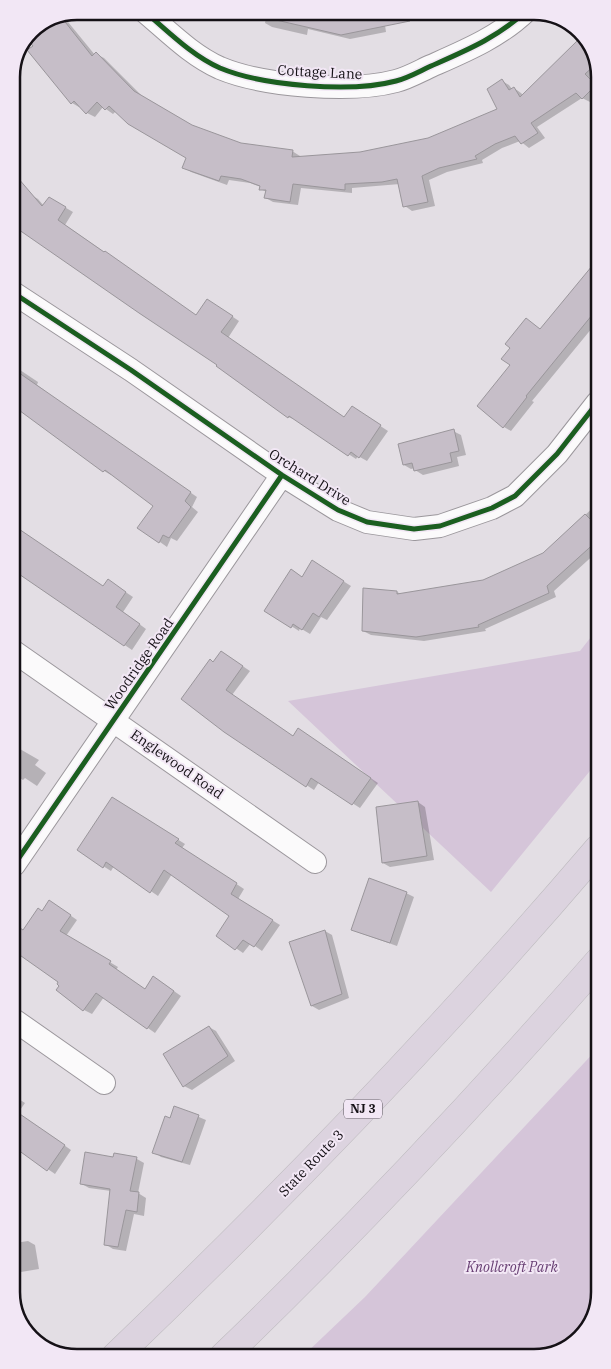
<svg xmlns="http://www.w3.org/2000/svg" width="611" height="1369" font-family="'IBM Plex Serif',serif">
	<rect width="100%" height="100%" fill="#e3dee4"/>
	<!-- green -->
	<path fill="#d5c5d9" d="M598,628V761L491,892L288,701L580,651Z
		M599,1047L600,1292L586,1332L555,1354L303,1356L365,1297Z"/>
	<!-- shadow -->
	<path fill="#0003" d="M267,11H421L405,20L385,25L386,32L350,39L308,29L307,35L272,27L265,23Z
		M429,11H456L439,20L431,16Z
		M64,17L95,55L96,54L104,58L142,96L192,126L241,144L292,151L300,156V158L361,153L428,139L499,110L502,81L509,85L512,89L514,88L521,93L523,95L583,37L596,56V75L592,79L596,83V96L590,102L582,98L537,127L545,138L529,148L520,141L502,148L482,160L483,163L447,172L429,180L435,206L412,211L405,206L400,184L352,188V193L301,188L298,205L273,202L266,198L267,192L260,189L261,187L250,183L229,180L227,185L191,172L184,167L187,158L116,111L113,114L103,107L95,117L87,113L81,106L79,107L72,103L28,51L34,46L32,30Z
		M31,195L38,199L44,206L49,198L73,212L65,225L197,316L215,305L239,321L228,338L345,418L359,412L388,431L367,461L358,456L356,459L296,420L288,417L219,365L140,312L12,224Z
		M597,262V322L532,401L534,402L511,431L504,427L512,365V348L527,320L541,330Z
		M14,366L38,382L37,385L44,390L43,391L197,497L192,507L198,512L177,541L171,538L167,547L139,527L154,505L112,474L111,475L104,471L12,368Z
		M453,431L461,435L466,455L457,457L459,466L423,475L415,470V468L411,469L404,465Z
		M597,504L598,551L554,591L556,597L485,629L486,631L424,641L371,635L363,631L397,592L401,594L483,581L543,554Z
		M13,525L69,565L103,587L115,585L133,597L123,612L146,629L132,650L13,569Z
		M319,566L351,586L327,620L321,617L310,634L300,628L299,631L266,610L292,570L303,578Z
		M229,657L250,671L232,695L294,737L306,734L378,783L360,808L319,782L314,790L224,731L214,663Z
		M13,745L39,760L35,765L46,773L37,786L25,778L23,780L13,774Z
		M418,802L425,807L434,860L390,867L383,863Z
		M120,803L185,844L182,848L244,889L238,899L280,925L262,951L251,943L243,953L218,936L231,916L172,874L158,896L114,866L111,871L103,866Z
		M406,893L414,897L397,946L360,933L352,929Z
		M57,906L77,920L66,936L118,967L116,970L146,990L161,982L181,996L155,1033L104,997L92,1014L84,1010L58,990L60,985V982L14,950V946L39,909L43,912Z
		M325,931L332,935L349,998L319,1010L312,1006Z
		M209,1027L216,1031L235,1061L192,1090L184,1086Z
		M14,1096L25,1103L18,1113L71,1150L55,1174L14,1146Z
		M175,1107L206,1120L190,1165L161,1157L154,1152Z
		M115,1155L137,1159L144,1163L138,1193L146,1198L144,1216L134,1214L126,1251L113,1249L105,1244L111,1191L89,1188L82,1184L114,1158Z
		M28,1241L35,1245L39,1269L15,1273V1243Z
		M15,1311L17,1312L16,1314L30,1321L27,1330L15,1313Z"/>
	<!-- building -->
	<path fill="#c6bec8" stroke="#9a969b" d="M276,11H409L410,21L341,35L276,20Z
		M62,18L92,56L96,52L134,91L192,125L241,143L293,150L292,157L360,152L428,138L497,109L487,89L502,79L509,90L514,87L520,97L578,40L596,59V64L585,74L596,85L582,99L576,93L531,123L538,133L521,144L515,136L495,144L475,156L477,159L439,168L422,176L428,202L403,207L397,179L382,182L345,184V190L293,184L290,202L264,198L266,190H259L260,186L241,179L221,176L219,181L182,168L186,158L128,124L109,106L105,110L97,102L86,114L74,101L71,104L27,50L33,46L27,39L31,30Z
		M12,171L42,206L49,197L66,207L58,220L104,252L105,251L196,315L207,299L233,316L221,332L344,417L352,406L381,425L359,458L351,452L348,456L289,416L288,418L216,366L217,365L139,313L12,225Z
		M597,260V309L526,396L527,397L503,428L477,406L510,365L501,359L510,348L505,344L526,318L540,329Z
		M12,368L191,492L185,501L191,507L169,538L163,535L159,543L137,528L153,506L105,470L103,472L12,405Z
		M454,429L459,451L450,453L452,462L414,471L412,463L403,465L398,444Z
		M585,514L598,527V540L547,586L549,593L478,625L479,627L416,637L362,631L363,588L397,591V594L483,580L543,553Z
		M13,525L103,586L108,579L126,592L116,607L140,624L124,646L13,570Z
		M312,560L344,581L319,617L313,613L302,630L293,624L291,628L264,611L291,569L302,577Z
		M221,651L243,666L226,690L293,736L298,728L371,778L352,805L311,778L306,787L224,732L181,699L210,659L213,662Z
		M112,797L179,839L175,843L237,883L231,894L273,920L254,947L243,940L235,950L216,936L229,916L164,870L150,893L106,862L103,868L77,850Z
		M418,801L427,856L382,863L376,807Z
		M369,878L407,892L390,943L351,930Z
		M49,900L71,915L60,931L111,961L109,964L145,989L153,976L174,991L147,1029L96,993L83,1011L56,990L59,986L57,984L58,982L14,951V924L23,930L38,908L42,911Z
		M325,930L342,994L311,1006L289,942Z
		M209,1026L228,1056L183,1087L163,1054Z
		M174,1106L199,1115L182,1162L152,1153L165,1116L170,1118Z
		M14,1110L65,1145L47,1171L14,1147Z
		M85,1152L113,1157L114,1153L137,1157L130,1191L139,1192L137,1212L126,1210L118,1247L104,1245L110,1189L80,1184Z"/>
	<g fill="none" stroke-linecap="round" stroke-linejoin="round">
		<!-- street casing -->
		<g stroke="#9b979c" stroke-width="24">
			<path id="street" d="M144,11C168,31 191,55 220,68C263,86 351,93 396,81C408,78 420,71 431,66C465,51 499,37 526,11
				M12,292L131,370L282,475L338,510L367,522L414,529L440,526L492,508L515,496L557,454L597,403
				M13,651L315,862
				M14,865L282,475
				M14,1020L104,1083"/>
		</g>
		<!-- highway casing -->
		<g stroke="#bdbabe" stroke-width="29">
			<path id="highway" d="M115,1357C284,1195 446,1027 598,849
				M223,1357C354,1231 479,1098 599,961"/>
		</g>
		<!-- street -->
		<use href="#street" stroke="#fbfafb" stroke-width="22"/>
		<!-- highway -->
		<use href="#highway" stroke="#dcd3df" stroke-width="28"/>
		<!-- cycleway casing -->
		<g stroke="#f2e7f5" stroke-width="8">
			<path id="cycleway" d="M144,11C168,31 191,55 220,68C263,86 351,93 396,81C408,78 420,71 431,66C465,51 499,37 526,11
				M12,292L131,370L282,475L338,510L367,522L414,529L440,526L492,508L515,496L557,454L597,403
				M14,865L282,475"/>
		</g>
		<!-- cycleway -->
		<use href="#cycleway" stroke="#1b5e20" stroke-width="5"/>
	</g>
	<g text-anchor="middle" stroke-width="4" stroke-linejoin="round" paint-order="stroke">
		<!-- shield labels -->
		<rect fill="#f2e7f5" stroke="#575159" stroke-width="1" x="344" y="1099.5" width="38" height="19" rx="4"/>
		<g font-size="12" font-weight="bold" fill="#151116">
			<text x="363" y="1113">NJ 3</text>
		</g>
		<!-- street labels -->
		<g font-size="14" fill="#151116" stroke="#f2e7f5">
			<text transform="translate(320 72) rotate(3)" y="5">Cottage Lane</text>
			<text transform="translate(310 477) rotate(32)" y="5">Orchard Drive</text>
			<text transform="translate(139 664) rotate(-55)" y="5">Woodridge Road</text>
			<text transform="translate(177 764) rotate(35)" y="5">Englewood Road</text>
			<text transform="translate(311 1163) rotate(-46)" y="5">State Route 3</text>
		</g>
		<!-- park labels -->
		<g font-size="14" font-style="italic" fill="#694074" stroke="#f2e7f5">
			<text x="512" y="1272">Knollcroft Park</text>
		</g>
	</g>
	<!-- crop -->
	<path d="M0 0H611V1369H0ZM77 20H534A57 57 0 0 1 591 77V1292A57 57 0 0 1 534 1349H77A57 57 0 0 1 20 1292V77A57 57 0 0 1 77 20Z" fill="#f2e7f5" fill-rule="evenodd"/>
	<path fill="none" stroke="#151116" stroke-width="2.5" d="M77 20H534A57 57 0 0 1 591 77V1292A57 57 0 0 1 534 1349H77A57 57 0 0 1 20 1292V77A57 57 0 0 1 77 20Z"/>
</svg>
